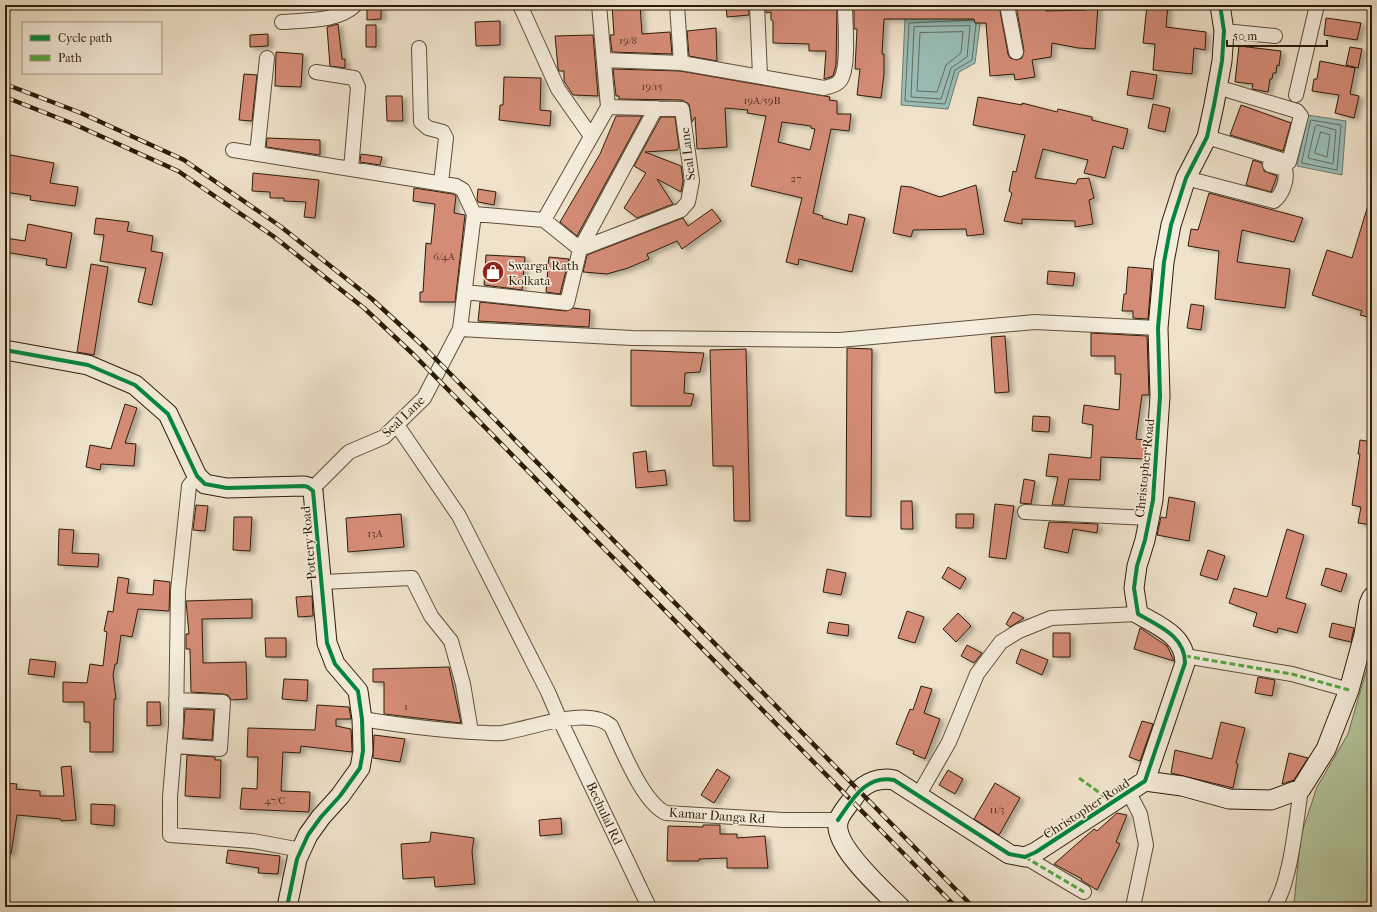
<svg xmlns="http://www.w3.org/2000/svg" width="1377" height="912" font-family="'IM FELL French Canon',serif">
	<defs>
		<filter id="shadow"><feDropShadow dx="4.5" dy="2.5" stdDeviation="2" flood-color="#0004"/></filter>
	</defs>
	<rect width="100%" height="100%" fill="#f0e3cb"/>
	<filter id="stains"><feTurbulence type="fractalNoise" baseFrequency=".005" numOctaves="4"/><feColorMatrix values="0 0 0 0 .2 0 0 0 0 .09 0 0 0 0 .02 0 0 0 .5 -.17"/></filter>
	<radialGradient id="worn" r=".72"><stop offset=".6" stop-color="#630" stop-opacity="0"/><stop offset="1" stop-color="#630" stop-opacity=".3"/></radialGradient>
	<!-- green -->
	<path fill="#b4c59c" stroke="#707052" d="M1372,651V907H1303L1294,903L1301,835L1317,787L1348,734Z"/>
	<!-- water -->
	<path fill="#9abeb7" stroke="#6e7d71" d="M981,16L975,63L959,72L948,109L901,105L905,18Z
		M1308,115L1346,121L1342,175L1297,166Z"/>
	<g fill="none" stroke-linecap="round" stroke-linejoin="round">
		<!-- shore -->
		<path stroke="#646d60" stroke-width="1" d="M973,20L909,23L905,101L945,104L955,70L972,60L976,24
			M970,26L967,57L951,68L941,99L911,97L914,27Z
			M963,32L961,53L946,65L937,92L917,91L920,33Z
			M1311,120L1341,125L1337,170L1302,163Z
			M1317,125L1336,130L1333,164L1308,158L1315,127Z
			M1321,132L1330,135L1327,157L1315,153Z"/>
	</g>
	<!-- building -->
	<path fill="#d58c77" stroke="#2d1c08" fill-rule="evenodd" filter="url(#shadow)" d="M367,5H381V19L367,20Z
		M612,5H640L642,34L670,32L672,54L612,52L610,35H614Z
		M726,5H749V15L727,17Z
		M766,5L837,7L836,65L833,76L824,79L826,51H809V44L773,43V21L771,20V12L766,13Z
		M856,5H999L1008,54L1010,58L1017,60L1022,58L1024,51L1016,5H1045L1046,11L1086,10V5H1098L1095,49L1078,48L1052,43L1051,57L1032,60L1035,77L1015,80L1014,74L990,76L986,23H975L974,19H884L882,54H884V74L881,98L857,95L860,69H855L857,29H854V7Z
		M1147,5H1168L1166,27L1206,32L1205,50L1194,48L1192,74L1153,70L1155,44L1143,43Z
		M1326,18L1361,23L1357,40L1324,35Z
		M500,21V45L476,46L475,22Z
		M338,24L342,59H345V68L330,66L327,27Z
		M366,25H376V47H366Z
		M716,28L717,61L689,56L687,31Z
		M268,34V46L250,47V35Z
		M593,35L598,96L573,95L564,81V71H559L558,68L555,36Z
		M1239,46L1281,51L1279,66L1277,65L1276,73H1273L1272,79H1270L1268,92L1252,89L1253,84L1235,82Z
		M1350,47L1362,49L1358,68L1346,65Z
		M276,52L303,54L301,87L275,86Z
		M1320,61L1355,68L1350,94L1359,96L1354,118L1335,113L1339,95L1312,91L1314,79H1317Z
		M613,69L680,71L830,97L829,100L837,101V114H851L849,131L831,129L813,213L823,216L822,218L847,225L849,214L865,218L852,272L799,259L798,265L786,262L802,198L751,186L766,116L747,113L748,110L725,108L727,147L697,149L695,117L692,122L689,104L682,100L619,99V96H616ZM782,122L811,126V128L815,129L810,150L778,142Z
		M1131,71L1157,75L1153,99L1127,95Z
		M244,74L257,75L252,121L239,120Z
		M504,77L541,78L540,110L551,111L550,126L499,120L500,105H503Z
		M386,96H402L403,121H387Z
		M978,97L1022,105V103L1057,112L1058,109L1092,117V120L1128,129L1123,149L1113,146L1105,178L1084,173L1088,160L1043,149L1035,178L1076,184L1078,179L1089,178L1094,198L1089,200L1093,224L1075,227V221L1022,219V224L1004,221L1012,193L1009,191L1013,171L1016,172L1025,135L973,125Z
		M1153,104L1170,108L1165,132L1148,128Z
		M1241,105L1291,123L1283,151L1230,135Z
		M616,116H642L577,236L560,222L600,154Z
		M661,117H675L679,147L677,150L645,152L681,166L683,181L681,192L657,179L673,204L637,218L624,208L646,173L634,166Z
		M267,138L320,140V155L266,147Z
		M5,154L54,163L50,183L78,187L75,206L30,200L31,196L5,192Z
		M361,154L382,157L380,165L360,162Z
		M1253,160L1262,163L1264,171L1277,176L1271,192L1246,185Z
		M253,173L319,180L315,218L304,217L306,202L284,201V198H270V192L252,191Z
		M976,185L984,234L967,236L966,229L913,230L911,237L893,233L901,186L911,187L940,197Z
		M414,188L453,194L456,196L454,213L465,215L455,302H420V292H423L426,243L431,244L435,204L413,201Z
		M478,189L496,192L494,205L478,202L477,199Z
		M1209,193L1303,218L1294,242L1242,230L1237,262L1290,269L1285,308L1215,299L1219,251L1188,246L1191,229L1198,230Z
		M1369,202H1372V318L1360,315L1362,311L1312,295L1327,250L1352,258Z
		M712,209L721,221L682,249L677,241L647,254L649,259L628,268L607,274L583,272L587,255L683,218L688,226Z
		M96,218L129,222L127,231L153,236L151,251L163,253L152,305L138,302L146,268L100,261L104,235L94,234Z
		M28,224L72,233L66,268L46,265L47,259L5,252V238L25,241Z
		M486,255L525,257L522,290L484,285Z
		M549,257L569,259L560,294L546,292L548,268L537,267L548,264Z
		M91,264L108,267L94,355L77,352Z
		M1128,267L1152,269L1148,319L1133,318V311H1122L1124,294H1126Z
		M1048,271L1075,273L1073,286L1047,284Z
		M480,302L566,311L573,308L590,310L589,327L478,321Z
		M1191,304L1204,306L1201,330L1187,328Z
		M1091,333L1147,336L1149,395H1142L1136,439L1146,440L1145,459L1101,457L1100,480L1069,479L1064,505H1052L1058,477L1046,476L1049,454L1091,458L1093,425L1082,423L1084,405L1119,410L1121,374H1115V356H1091Z
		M1005,336L1009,392L995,393L991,337Z
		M847,348L872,349L871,517L846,516Z
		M746,349L750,521H734L733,466H713L710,350Z
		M631,350L704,353L700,372L685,373L684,393L694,394L691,406H631Z
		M125,404L137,408L125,443L136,444L134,466L101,464L100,470L86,467L90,445L111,449Z
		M1033,416L1050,417L1049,432L1032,431Z
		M1360,440L1372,442V525L1358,523L1361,507L1352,505L1360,454H1358Z
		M646,451L648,472L665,470L667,485L636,488L633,453Z
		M1024,479L1035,481L1031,504L1020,503Z
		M1169,497L1195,502L1189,541L1157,535L1161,517L1166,518Z
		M901,501H912L913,529H901Z
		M995,504L1014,506L1006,559L989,557Z
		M196,505L208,506L205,531L193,530Z
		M401,514L404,547L348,552L346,518Z
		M956,514H974L973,528H956Z
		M234,517H252L250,551L233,550Z
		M1049,522L1098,524L1097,533L1073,529L1068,553L1044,548Z
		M59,529L74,530L72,553L99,554L98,567L58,565Z
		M1287,529L1304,535L1286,598L1306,604L1297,633L1278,628L1277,633L1253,626L1257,613L1229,603L1234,588L1267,597Z
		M1208,550L1225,556L1217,580L1200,575Z
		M948,567L966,578L960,589L942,578Z
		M1326,568L1347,574L1341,592L1321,585Z
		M827,569L846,573L841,595L823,592Z
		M118,577L129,579L127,593L153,595L154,580L170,582L169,611L138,609L132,637L121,635L117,664H115L113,675L116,699H114L113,752H90V722H84V702H63V682L87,683L90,664L103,666L107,632L104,631L108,611L113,612Z
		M312,596L313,616L298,617L296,597Z
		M252,599V618L202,619L203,663L246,662L247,699L231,700L228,695L223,694L191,692L190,649H186V634H189L186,601Z
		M907,611L924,617L915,643L898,638Z
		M1013,612L1024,618L1010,627L1006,624Z
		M958,613L971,626L956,642L943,629Z
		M829,622L849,625L848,636L827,633Z
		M1332,623L1354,628L1351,642L1329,637Z
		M1140,628L1167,646L1174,661L1134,649Z
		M1053,633H1070V657H1053Z
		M265,638H286V657H266Z
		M967,645L982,653L974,663L961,656Z
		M1021,649L1048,660L1042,675L1016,663Z
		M30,659L56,662L54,677L28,674Z
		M449,667L461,723L384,714V682H373V669Z
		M1258,677L1275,680L1272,696L1255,693Z
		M284,679L308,680L307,701L282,699Z
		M921,686L932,689L924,713L940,719L925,759L913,754L914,751L896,744L910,709L913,710Z
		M147,702H160L161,725L147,726Z
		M317,705L349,707L351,719H336V726L351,729L352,750V752L301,746L300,753L283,752L281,791L310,792L309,812L240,809L242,788L257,789L258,757H247L248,728L315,730Z
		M185,709L214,710L212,740L183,738Z
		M1142,721L1153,724L1140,761L1129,757Z
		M1221,722L1245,728L1236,763L1238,764L1233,788L1171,773L1175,750L1212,759Z
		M374,735L405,739L400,762L373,758Z
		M1289,753L1308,758L1294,780L1282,784Z
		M187,755L215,757V760H221L220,798L185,796Z
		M71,766L76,820L61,821V819L17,815L11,854H5V783L17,784L16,789L40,791V796H64L61,767Z
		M717,769L730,777L714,803L701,795Z
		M948,770L963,779L955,794L939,785Z
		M995,783L1020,798L999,835L974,819Z
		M91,804L115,805L114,826L91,824Z
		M1117,813L1127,815L1116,842L1120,844L1097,890L1081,880L1082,879L1054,864L1094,829L1097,831Z
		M561,818L562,834L540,836L539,820Z
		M703,825H720V834H737V838L765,836L768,868H727V858L699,859V861H667L668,826L703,827Z
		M431,832L474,838L472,851L475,884L435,887L434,877L403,879L401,844L430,842Z
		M228,850L280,856L278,874L258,873L259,868L226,863Z"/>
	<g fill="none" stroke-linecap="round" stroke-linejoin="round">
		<!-- street casing -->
		<g stroke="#5e4e39" stroke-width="16">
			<path id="street" d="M520,5L558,89L591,136
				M677,5L681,63
				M757,5L760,76
				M1007,5L1016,52
				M282,22C304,20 338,22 355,5
				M1224,31L1275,36
				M419,48L421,122L428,128L443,132L446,138L441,183
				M604,60L681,63L824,88C831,86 839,85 842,77C849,61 845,23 845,5
				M316,72L354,78L358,87L351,169
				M1296,95L1317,5
				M1207,137L1289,162L1301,116L1297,111L1217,87
				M233,150L456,186L463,190L474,214
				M257,154L267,58
				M1186,178L1274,201C1282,195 1288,180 1285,169L1270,165
				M544,220L580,249L681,210L688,202L692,181L682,109L608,107
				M465,292L567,303L580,249L656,108
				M460,329L632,338L840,340L1035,322L1158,328
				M397,425L459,516L548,692L560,720L649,907
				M197,476L189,486L178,591L176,725L170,797V835L253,841L301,850
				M312,489L349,452L384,437L424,398L460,329L474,214L544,220L608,107L599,5
				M1025,512L1149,518
				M322,582L412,578L431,616L451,641L463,684L471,732
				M1185,656L1292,674L1349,690
				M362,719C399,725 435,730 472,732C481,732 492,734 502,733C530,729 588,705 611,726C622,749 643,803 666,813L784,820H838
				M174,746L220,749L223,702L176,700
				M1129,793L1140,814L1146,845L1133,907
				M918,796L949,742L977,674L1001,642L1019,631L1051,618L1138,614
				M1025,857L1084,892
				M1274,907C1291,881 1296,821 1301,789"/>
		</g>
		<!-- secondary casing -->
		<g stroke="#2d1c08" stroke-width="21">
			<path id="secondary" d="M5,350L88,365L135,385L168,414L197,476L205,484L227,488L304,486L308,487L313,491L327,643L335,664L358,691L362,719L363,751L360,768L340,796L321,817L308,835L297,859L287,907
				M1145,781L1182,786L1229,799L1271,800L1301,789L1326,749L1349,690L1364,635L1369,604L1372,597
				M900,907C884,891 829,843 839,819C842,811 851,802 856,794C865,782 880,777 894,780L1009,854L1025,857L1036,852L1145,781L1185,663C1185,636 1159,626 1138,614L1134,588L1137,566L1145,540L1153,500L1160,396L1158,328L1164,262L1171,225L1186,178L1207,137L1214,105L1222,61L1224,31L1220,5"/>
		</g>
		<!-- street -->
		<use href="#street" stroke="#f5eddd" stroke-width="14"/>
		<!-- secondary -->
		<use href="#secondary" stroke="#f5eddd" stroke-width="19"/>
		<!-- rail casing -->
		<g stroke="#2d1c08" stroke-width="4.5">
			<path id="rail" d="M5,84L81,113L184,160L280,226L372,299L423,346L973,907
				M5,97L76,125L178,171L273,236L364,308L414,355L956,907"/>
		</g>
		<!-- rail -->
		<use href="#rail" stroke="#f5eddd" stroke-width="3" stroke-dasharray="9" stroke-linecap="butt"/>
		<!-- quiet -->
		<path stroke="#54a941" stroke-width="3" stroke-dasharray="6 3" stroke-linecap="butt" d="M1185,656L1292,674L1349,690
			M1079,778L1114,803
			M1025,857L1084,892"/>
		<!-- cycleway casing -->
		<g stroke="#f5eddd" stroke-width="6">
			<path id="cycleway" d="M5,350L88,365L135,385L168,414L197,476L205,484L227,488L304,486L308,487L313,491L327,643L335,664L358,691L362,719L363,751L360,768L340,796L321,817L308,835L297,859L287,907
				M838,820C852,800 866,774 894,780L1009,854L1025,857L1036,852L1145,781L1185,663C1185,636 1159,626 1138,614L1134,588L1137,566L1145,540L1153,500L1160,396L1158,328L1164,262L1171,225L1186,178L1207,137L1214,105L1222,61L1224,31L1220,5"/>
		</g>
		<!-- cycleway -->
		<use href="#cycleway" stroke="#00873e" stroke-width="4"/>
	</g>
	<!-- icons -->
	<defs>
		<g id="shop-disc" transform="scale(1.15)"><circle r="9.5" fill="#8f2418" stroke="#f5eddd"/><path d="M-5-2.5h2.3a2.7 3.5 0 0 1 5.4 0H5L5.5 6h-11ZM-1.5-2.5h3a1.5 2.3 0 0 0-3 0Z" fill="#fff"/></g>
	</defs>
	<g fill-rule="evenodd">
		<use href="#shop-disc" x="493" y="272"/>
	</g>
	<g text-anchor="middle" stroke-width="3" stroke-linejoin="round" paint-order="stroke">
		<!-- number labels -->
		<g font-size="11" fill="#573824">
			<text x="628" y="44">19/8</text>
			<text x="652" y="90">19/15</text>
			<text x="762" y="104">19A/59B</text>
			<text x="796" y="182">27</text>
			<text x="444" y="260">6/4A</text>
			<text x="375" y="537">13A</text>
			<text x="406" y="710">1</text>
			<text x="275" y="804">47/C</text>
			<text x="997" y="813">11/3</text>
		</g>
		<!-- street labels -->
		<g font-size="13" fill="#2d1c08" stroke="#f5eddd">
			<text transform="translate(687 154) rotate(-97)" y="5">Seal Lane</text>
			<text transform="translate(403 416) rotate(-44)" y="5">Seal Lane</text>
			<text transform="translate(1144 468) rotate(-84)" y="5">Christopher Road</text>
			<text transform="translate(308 543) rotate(-95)" y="5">Pottery Road</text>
			<text transform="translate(1086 808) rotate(-33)" y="5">Christopher Road</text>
			<text transform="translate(605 813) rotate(65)" y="5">Bechulal Rd</text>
			<text transform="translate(717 815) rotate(4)" y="5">Kamar Danga Rd</text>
		</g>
		<!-- poi labels -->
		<g font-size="13" fill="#2d1c08" stroke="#f5eddd" text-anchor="start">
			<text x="508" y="270">Swarga Rath<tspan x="508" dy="15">Kolkata</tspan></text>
		</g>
	</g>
	<!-- margin -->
	<rect width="1377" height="912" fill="none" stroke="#f0e3cb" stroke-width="20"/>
	<rect x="6" y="6" width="1365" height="900" fill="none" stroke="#2d1c08" stroke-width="2"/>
	<rect x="10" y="10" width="1357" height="892" fill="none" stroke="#2d1c08"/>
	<!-- legend -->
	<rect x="22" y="22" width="140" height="52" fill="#f5eddd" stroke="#a59988"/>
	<rect x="30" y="35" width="20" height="6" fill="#00873e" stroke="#a59988"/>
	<text x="58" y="42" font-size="12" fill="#2d1c08">Cycle path</text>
	<rect x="30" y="55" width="20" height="6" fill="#54a941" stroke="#a59988"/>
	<text x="58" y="62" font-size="12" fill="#2d1c08">Path</text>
	<!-- scale -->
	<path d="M1227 40v6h100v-6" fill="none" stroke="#2d1c08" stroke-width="2"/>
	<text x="1233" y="40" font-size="12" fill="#2d1c08" stroke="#f5eddd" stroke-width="3" paint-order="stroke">50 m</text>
	<rect width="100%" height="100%" filter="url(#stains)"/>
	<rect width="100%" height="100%" fill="url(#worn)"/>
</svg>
